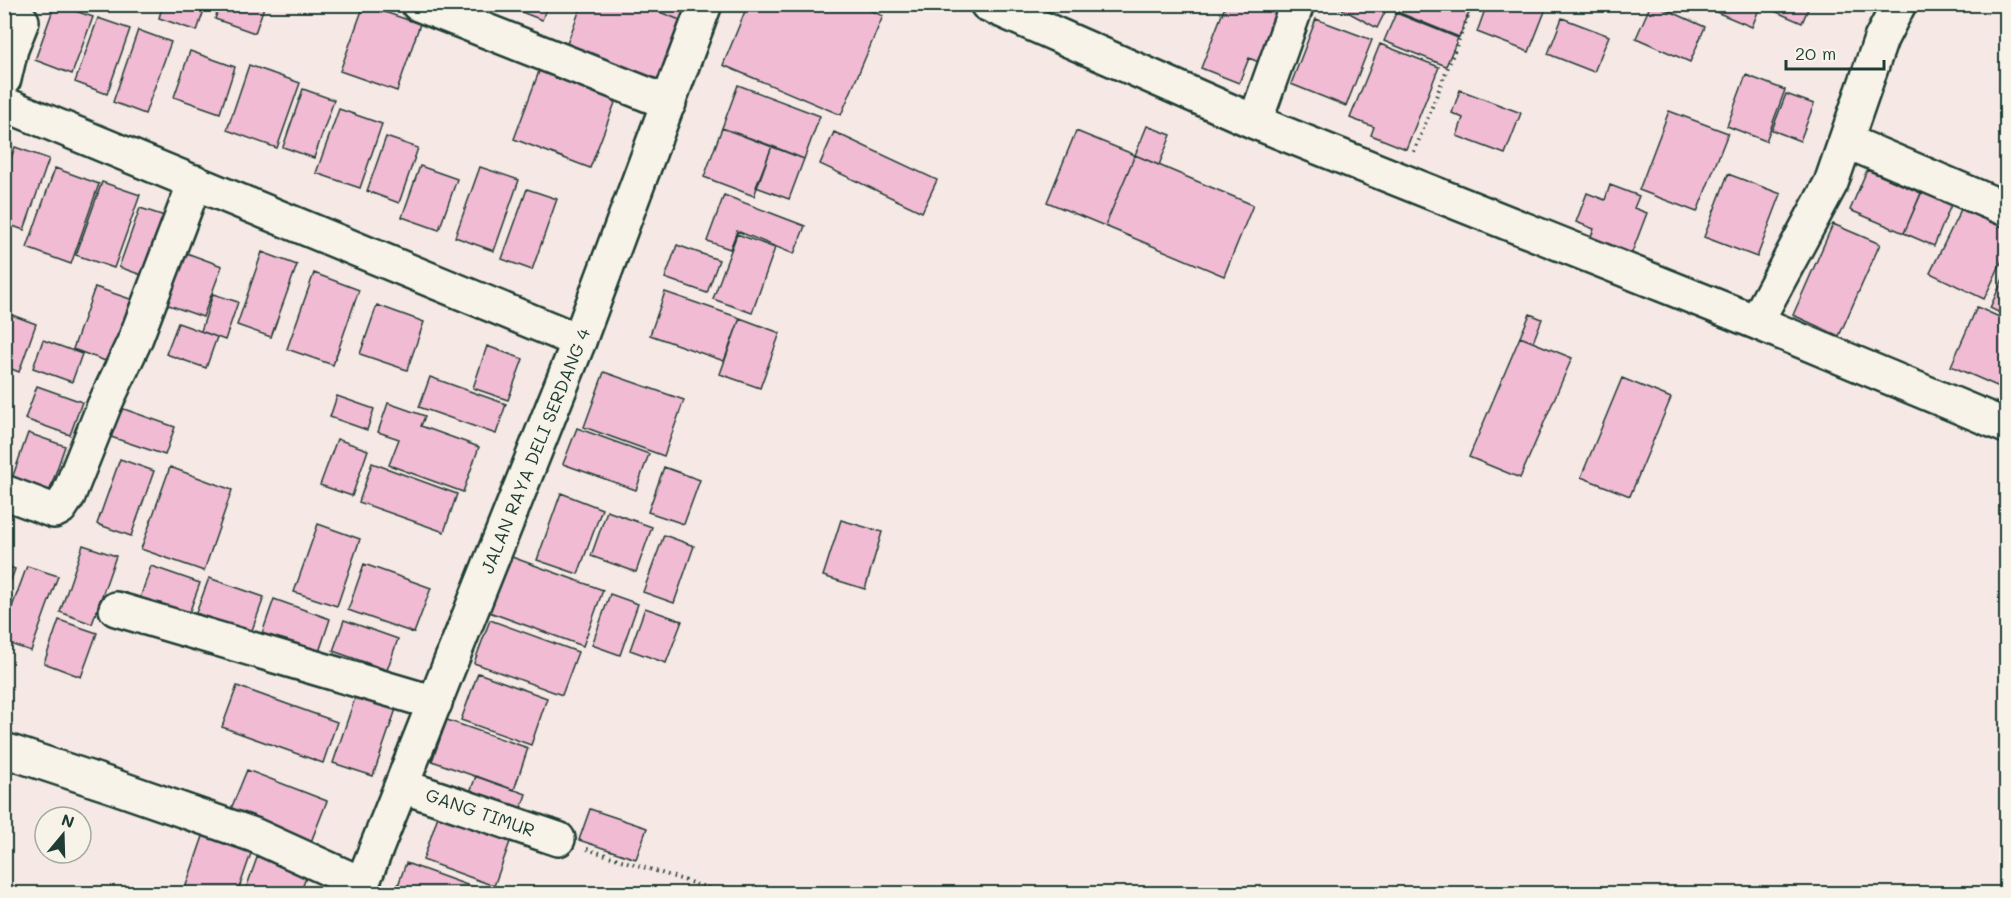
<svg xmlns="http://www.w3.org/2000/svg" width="2011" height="898" font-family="Mali,sans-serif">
	<rect width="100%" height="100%" fill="#f6e8e4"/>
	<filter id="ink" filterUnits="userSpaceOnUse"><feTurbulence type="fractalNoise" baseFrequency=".0167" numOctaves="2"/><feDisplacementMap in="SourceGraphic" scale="12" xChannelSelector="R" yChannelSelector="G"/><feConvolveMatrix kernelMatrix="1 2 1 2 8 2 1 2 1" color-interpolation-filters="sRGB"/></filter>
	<g filter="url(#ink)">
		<!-- building -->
		<path fill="#f1bbd3" stroke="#1f3d34" stroke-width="1.5" d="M4,4H19L7,37H4Z
			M55,4L93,17L72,74L35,60Z
			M163,4H206L197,31L159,18Z
			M220,4H265L255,33L215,19Z
			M466,4H490L487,12Z
			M501,4H548L542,20Z
			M582,4H639L680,20L653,92L562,57Z
			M639,4H686L680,20Z
			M748,4H856L883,16L841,115L723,65Z
			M1226,4H1280L1261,63L1249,58L1239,83L1201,68Z
			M1333,4H1389L1377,28Z
			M1398,4H1468L1472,6L1459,37L1395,11Z
			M1487,4H1543L1547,6L1529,52L1477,32Z
			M1651,4H1654L1705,27L1690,62L1636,38Z
			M1697,4H1761L1752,27Z
			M1766,4H1810L1802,23L1765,7Z
			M1860,4H1887L1883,13Z
			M364,5L420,24L397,91L340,71Z
			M1396,13L1458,38L1446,66L1384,41Z
			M98,18L130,29L107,94L75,82Z
			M1562,18L1609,36L1594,72L1548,54Z
			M1316,19L1372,40L1346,106L1291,84Z
			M138,30L171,42L145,114L113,102Z
			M1380,44L1439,67L1406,149L1371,135L1374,127L1350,118Z
			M190,51L235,67L220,113L174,97Z
			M249,65L300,83L277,148L227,130Z
			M541,66L618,95L590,168L514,139Z
			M1746,75L1785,90L1766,141L1727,126Z
			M738,85L820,116L804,159L722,128Z
			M303,89L334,100L314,158L283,147Z
			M1460,90L1521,113L1505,154L1457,136L1463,118L1452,113Z
			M1786,94L1814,104L1800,141L1772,130Z
			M339,109L382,124L360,188L316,173Z
			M1669,111L1728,133L1697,212L1639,190Z
			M1147,126L1171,135L1159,165L1135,155Z
			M722,128L772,146L754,196L704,177Z
			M1076,131L1135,155L1105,226L1047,202Z
			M834,132L937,180L922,212L820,164Z
			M386,137L418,148L399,203L367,191Z
			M772,146L804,159L789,199L756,187Z
			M15,147L49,159L24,230L4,223V178Z
			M1135,155L1253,205L1224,276L1105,226Z
			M420,166L457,179L439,230L402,217Z
			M480,167L519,180L494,251L455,237Z
			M55,168L99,184L71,264L27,248Z
			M1867,170L1921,193L1904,233L1850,210Z
			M2006,170V195L1998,192Z
			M1728,174L1781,194L1757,257L1704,237Z
			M1927,180L1956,193L1934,246L1904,233Z
			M102,182L140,195L114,268L76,255Z
			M1610,185L1639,196L1634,208L1647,213L1631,255L1590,239L1594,229L1576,222L1587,193L1605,200Z
			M527,189L557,199L532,270L502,259Z
			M724,195L805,226L794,254L737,231L730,249L707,241Z
			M1967,197L2006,216V252L1984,299L1930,273Z
			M140,208L174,219L153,279L119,267Z
			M1833,224L1880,244L1839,336L1793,315Z
			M737,234L775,248L752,313L713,299Z
			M677,245L719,260L707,293L665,278Z
			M181,251L222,266L203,317L163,303Z
			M262,252L297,265L271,337L237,325Z
			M2006,272V316L1990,308Z
			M314,273L359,290L333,365L287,349Z
			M95,287L133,300L111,363L73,349Z
			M665,292L740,318L724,361L650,335Z
			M213,294L238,302L225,340L201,331Z
			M377,305L424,322L407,370L360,354Z
			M1977,307L2006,320V384L2004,389L1951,366Z
			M4,312L36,324L19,372L4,366Z
			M1530,314L1542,319L1533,342L1520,337Z
			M740,318L780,333L760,388L720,374Z
			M178,323L217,337L206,368L166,354Z
			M1520,337L1572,358L1520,478L1469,457Z
			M43,340L82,354L72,382L33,368Z
			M487,346L523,359L508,400L473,388Z
			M604,372L684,400L664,456L584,427Z
			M430,377L506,404L496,434L419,407Z
			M1622,378L1671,398L1630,496L1581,477Z
			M37,386L82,402L70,435L25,419Z
			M337,396L374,409L367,430L330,417Z
			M388,403L425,416L421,426L479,447L463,492L389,465L399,439L378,432Z
			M121,408L175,427L165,455L111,437Z
			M577,428L649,454L636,490L563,464Z
			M28,433L65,446L46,501L9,487Z
			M337,439L368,450L352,496L320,485Z
			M120,459L154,471L131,536L97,524Z
			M372,463L457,494L444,532L359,502Z
			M170,467L232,490L204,571L141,549Z
			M664,467L700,480L684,524L648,512Z
			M561,493L602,509L578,574L537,560Z
			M607,511L652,527L636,572L591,556Z
			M841,520L882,532L865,589L823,576Z
			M318,524L360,539L337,606L294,592Z
			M664,535L694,546L674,603L643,592Z
			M83,545L116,556L92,624L60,612Z
			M509,556L603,590L583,646L489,612Z
			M364,564L431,588L414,633L348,610Z
			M4,565L15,569L4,600Z
			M27,566L58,576L31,651L4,642V629Z
			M151,566L200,583L184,627L136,610Z
			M209,578L264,597L251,633L196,613Z
			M610,594L638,604L620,655L592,645Z
			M274,599L330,619L317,658L260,639Z
			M645,608L682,621L666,663L630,650Z
			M59,620L97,633L81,677L44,663Z
			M344,620L398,639L387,670L333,651Z
			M490,620L578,652L562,695L474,663Z
			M478,673L547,698L531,745L461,720Z
			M237,686L337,722L323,763L222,727Z
			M357,692L397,706L373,776L333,763Z
			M447,720L528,748L514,790L432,761Z
			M247,770L327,801L307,852L226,821Z
			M476,776L526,794L517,821L466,803Z
			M590,809L647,828L636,859L579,840Z
			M438,816L510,842L494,886L423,860Z
			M207,825L255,842L237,894H183Z
			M258,855L308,872L300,894H244Z
			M406,863L492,894H395Z"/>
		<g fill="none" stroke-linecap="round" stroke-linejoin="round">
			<!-- street casing -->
			<g stroke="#1f3d34" stroke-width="38">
				<path id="street" d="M418,4L669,103
					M987,4L1255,122L1756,322L2006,426
					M4,79L11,49L22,21
					M4,104L579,341
					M1255,122L1297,4
					M1846,141L2006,209
					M1756,322L1831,183L1881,39L1899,4
					M4,492L54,511L60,508L68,496L104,406L135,340L195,182
					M116,609L435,703
					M4,750L113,786L254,835L362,884
					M402,786L558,839"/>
			</g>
			<!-- secondary casing -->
			<g stroke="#1f3d34" stroke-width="38">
				<path id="secondary" d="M358,894L579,341L705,4"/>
			</g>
			<!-- path -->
			<path stroke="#1f3d34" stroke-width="4" stroke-dasharray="1.5 4.5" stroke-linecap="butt" d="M1414,152L1473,4
				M587,849L727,894"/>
			<!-- street -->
			<use href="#street" stroke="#f7f3e8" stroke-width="33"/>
			<!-- secondary -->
			<use href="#secondary" stroke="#f7f3e8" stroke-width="33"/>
		</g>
	</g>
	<g text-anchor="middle" stroke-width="4.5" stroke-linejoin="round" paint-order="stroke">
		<!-- street labels -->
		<g font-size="18" fill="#1f3d34" stroke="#f7f3e8">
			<text transform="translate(536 451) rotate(-68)" y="6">JALAN RAYA DELI SERDANG 4</text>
			<text transform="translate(480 813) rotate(19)" y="6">GANG TIMUR</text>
		</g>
	</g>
	<!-- margin -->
	<rect width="2011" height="898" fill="none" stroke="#f7f3e8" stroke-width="24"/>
	<rect x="12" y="12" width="1987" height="874" fill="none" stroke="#1f3d34" stroke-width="2" filter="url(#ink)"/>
	<!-- north arrow -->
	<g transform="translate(63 835) rotate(19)"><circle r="28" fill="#f7f3e8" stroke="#a1aaa0" stroke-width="1.5"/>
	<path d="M0-4.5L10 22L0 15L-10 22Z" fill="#1f3d34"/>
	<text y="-9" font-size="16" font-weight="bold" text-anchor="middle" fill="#1f3d34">N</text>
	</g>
	<!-- scale -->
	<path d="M1786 60v9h98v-9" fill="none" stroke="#1f3d34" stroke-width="3"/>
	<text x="1795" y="60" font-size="18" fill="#1f3d34" stroke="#f7f3e8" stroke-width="4.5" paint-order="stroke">20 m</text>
</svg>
